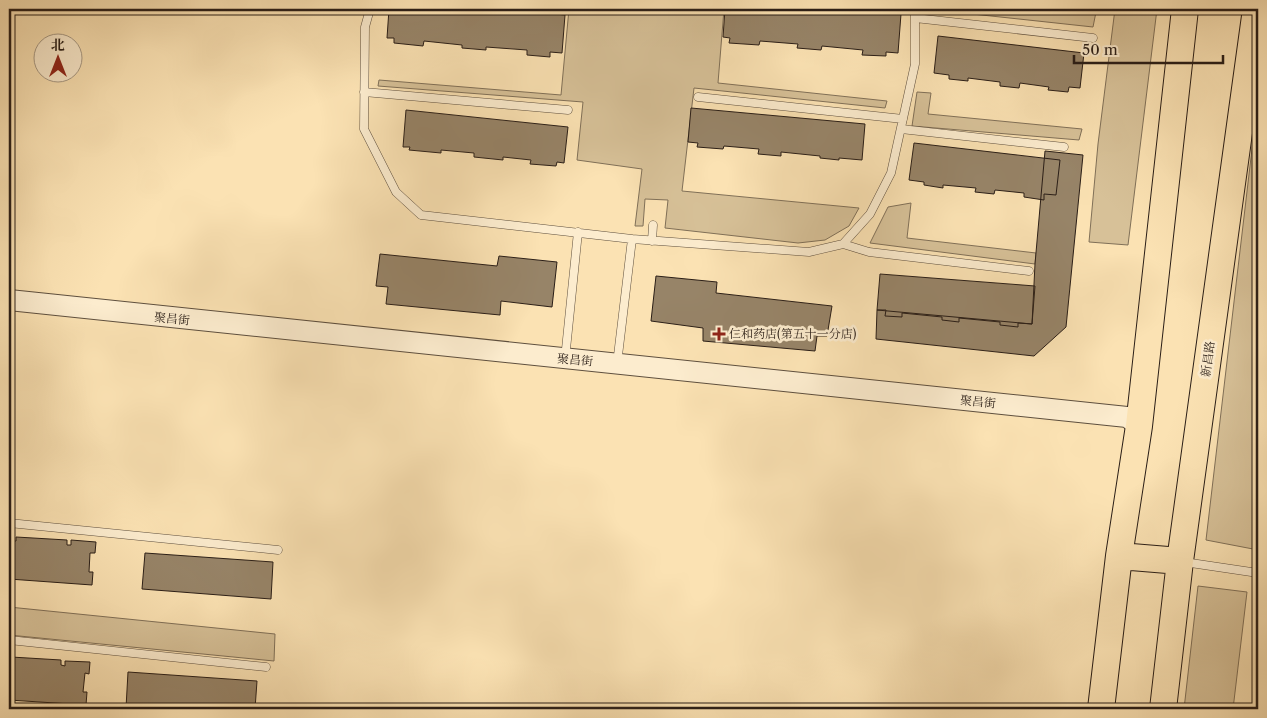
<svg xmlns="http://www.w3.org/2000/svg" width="1267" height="718" font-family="'Libre Caslon Text','Noto Serif SC',serif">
	<rect width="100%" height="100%" fill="#fbe2b3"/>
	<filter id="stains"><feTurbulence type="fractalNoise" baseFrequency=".004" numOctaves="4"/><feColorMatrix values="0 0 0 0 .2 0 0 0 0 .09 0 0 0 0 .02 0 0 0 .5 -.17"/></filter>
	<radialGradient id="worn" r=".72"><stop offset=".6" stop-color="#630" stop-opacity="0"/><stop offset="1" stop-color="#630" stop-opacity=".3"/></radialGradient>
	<!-- green -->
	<path fill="#d7c198" stroke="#807058" d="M569,9H724L718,83L887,101L885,108L694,88L682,191L859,208L849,226L825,240L798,243L665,228L668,200L645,199L643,226H635L642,169L577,160L583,102L378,86L379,80L561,95Z
		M926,9H1071L1096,12L1093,27Z
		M1115,9H1157L1128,245L1089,242L1098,144Z
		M917,92L931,93L928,114L1082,129L1079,140L912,126Z
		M1258,98V504L1253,549L1206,540Z
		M911,203L907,238L1036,253L1035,264L870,243L888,207Z
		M1198,586L1247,592L1233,709H1184Z
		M9,607L275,634L274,661L9,635Z"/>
	<!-- building -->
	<path fill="#978468" stroke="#2a1e17" d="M389,9H495V12L524,14V11L565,15L562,53L550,52V57L527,55V50L486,47V50L462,48V45L424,41L423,46L394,43V38H387Z
		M725,9H830V11L860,14V11L901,14L898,53L886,52V56L862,55L863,50L822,46L821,50L797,48L798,44L760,41L759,45L729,43L730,38L723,37Z
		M938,36L1084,53L1080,88L1069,87L1068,92L1048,90L1049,87L1020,83L1019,88L1000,86V82L968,78V81L949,79V75L934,73Z
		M691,108L865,124L862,160L839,158V160L820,158V156L781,152V156L758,154L759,149L724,146L723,149L697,147L698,143L688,142Z
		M406,110L568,127L564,163L557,162L556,166L530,164L531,160L503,157V160L474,157V153L441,150V153L409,150L410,147H403Z
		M914,143L1060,160L1056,195L1044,194V200L1024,197V193L995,190L994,194L975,192L976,188L943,185V188L924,185V182L909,180Z
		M1045,151L1083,155L1066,327L1034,356L876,339L877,310L1032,324L1035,264Z
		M380,254L497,266L499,256L557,262L552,307L501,301L500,315L386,304L388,287L376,286Z
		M880,274L1035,286L1032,324L1018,323V327L1000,325V322L959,318V322L942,320V317L902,313V317L885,316L886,310H877Z
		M656,276L717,282L716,293L832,306L827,336H817L815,351L703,341V328L651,321Z
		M9,535H10V541H16V537L67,540V545H71V540L96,542L95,553H90L89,572H93L92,585L9,579Z
		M145,553L273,562L271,599L142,589Z
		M11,657L61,660V665L65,666V661L90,662L89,674L85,673L83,692H87L86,705L9,700V662H10Z
		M128,672L257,681L255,709L126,708Z"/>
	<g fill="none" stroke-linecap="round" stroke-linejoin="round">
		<!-- service casing -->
		<g stroke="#5e4f3e" stroke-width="9">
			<path id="service" d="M370,9L365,27L364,129L396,192L421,215L632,239L809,252L843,244L870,214L891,173L915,64V9
				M915,18L1093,38
				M364,92L568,110
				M698,97L903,119
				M901,129L1064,147
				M652,241L653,225
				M843,244L869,252L1029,271
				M565,359L578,232
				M617,364L632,239
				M9,523L278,550
				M1184,562L1258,573
				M9,640L266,667"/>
		</g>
		<!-- tertiary casing -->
		<g stroke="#5e4f3e" stroke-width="22">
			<path id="tertiary" d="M9,300C381,342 754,378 1127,417L1139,426"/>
		</g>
		<!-- primary casing -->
		<g stroke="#2a1e17" stroke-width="28">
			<path id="primary" d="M1119,556L1180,561
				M1101,709L1119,556L1139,426L1185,9
				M1163,709L1180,561L1256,9"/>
		</g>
		<!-- service -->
		<use href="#service" stroke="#fcecce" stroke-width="8"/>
		<!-- tertiary -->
		<use href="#tertiary" stroke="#fcecce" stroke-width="20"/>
		<!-- primary -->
		<use href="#primary" stroke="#fbe2b3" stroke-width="26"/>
	</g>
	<!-- markers -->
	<path fill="#8f2418" stroke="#fcecce" stroke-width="2" d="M716.5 326.5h5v5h5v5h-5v5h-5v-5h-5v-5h5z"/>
	<g text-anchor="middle" stroke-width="5" stroke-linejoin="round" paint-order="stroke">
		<!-- street labels -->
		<g font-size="12" fill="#2a1e17" stroke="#fcecce">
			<text transform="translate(172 319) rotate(6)" y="4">聚昌街</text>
			<text transform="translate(1208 359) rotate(-82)" y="4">新昌路</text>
			<text transform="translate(575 360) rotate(5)" y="4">聚昌街</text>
			<text transform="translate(978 402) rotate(6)" y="4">聚昌街</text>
		</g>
		<!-- poi labels -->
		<g font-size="12" fill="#2a1e17" stroke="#fcecce" text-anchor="start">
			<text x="729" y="338">仁和药店(第五十一分店)</text>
		</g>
	</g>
	<!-- margin -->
	<rect width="1267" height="718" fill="none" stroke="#fbe2b3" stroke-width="30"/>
	<rect x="10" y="10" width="1247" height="698" fill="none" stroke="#2a1e17" stroke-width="2.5"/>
	<rect x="15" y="15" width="1237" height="688" fill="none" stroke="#2a1e17"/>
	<!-- north arrow -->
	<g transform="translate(58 58)"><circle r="24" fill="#fcecce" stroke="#a89a85"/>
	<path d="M0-4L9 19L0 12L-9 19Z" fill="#8f2418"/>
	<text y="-8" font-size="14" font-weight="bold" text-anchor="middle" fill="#2a1e17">北</text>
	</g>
	<!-- scale -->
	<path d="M1074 55v8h149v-8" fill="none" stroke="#2a1e17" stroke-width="2.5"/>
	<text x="1082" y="55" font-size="15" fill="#2a1e17" stroke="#fcecce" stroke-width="4" paint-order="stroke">50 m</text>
	<rect width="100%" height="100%" filter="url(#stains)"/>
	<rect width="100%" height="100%" fill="url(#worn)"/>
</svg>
